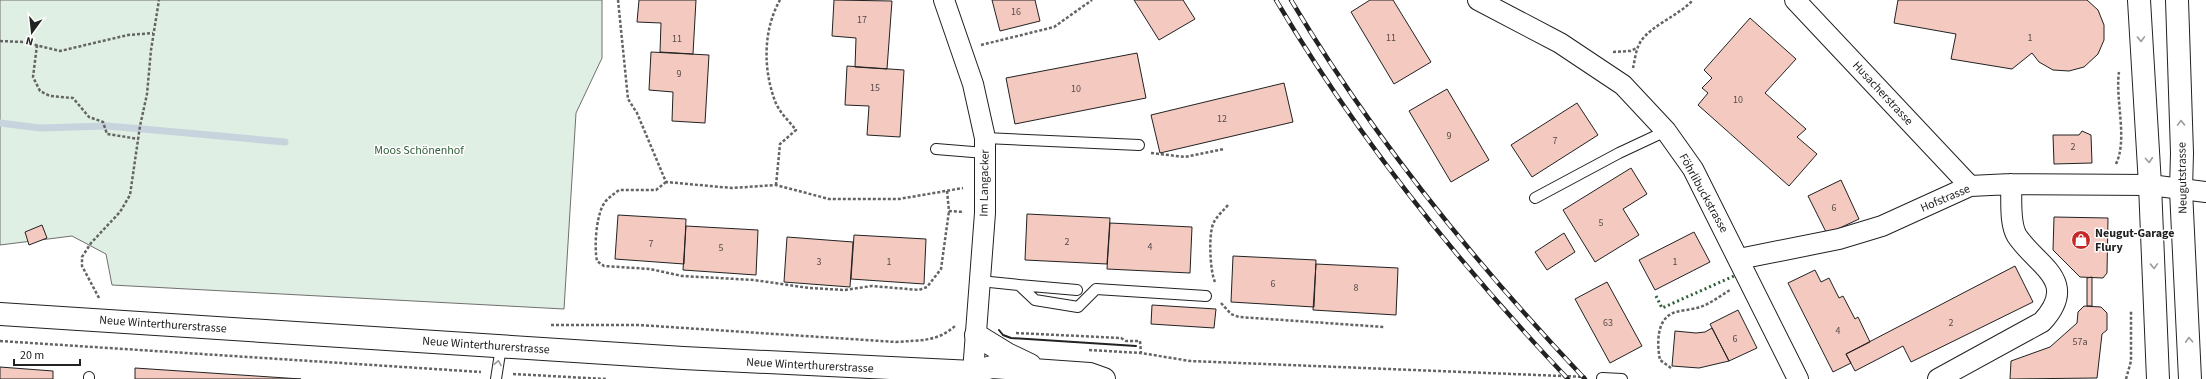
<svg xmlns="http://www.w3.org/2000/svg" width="2206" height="379" font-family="'Source Sans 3',sans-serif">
	<rect width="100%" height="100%" fill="#fff"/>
	<!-- green -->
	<path fill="#e0efe3" stroke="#6f6f6f" d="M0,0H602V58L576,113L564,309L112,285L106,254L72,236L0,245Z"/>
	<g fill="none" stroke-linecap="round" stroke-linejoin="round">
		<!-- stream -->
		<path stroke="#c7d3dd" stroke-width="7" d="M0,123L40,128L107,126L143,129L285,142"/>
	</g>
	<!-- building -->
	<path fill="#f3c9c0" stroke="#222" d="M639,0H696L693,54L660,52L661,23L637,22Z
		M834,0L892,1L887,69L855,67L856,38L832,36Z
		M992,0H1035L1040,21L1000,31Z
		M1134,0H1183L1195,19L1159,40Z
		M1370,0H1393L1431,62L1394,84L1351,12Z
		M1898,0H2087L2098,10L2104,25V40L2098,54L2084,67L2069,71L2053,70L2039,62L2032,53L2012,69L1951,59L1956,34L1894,23Z
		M1750,18L1796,59L1765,93L1806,129L1797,137L1817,154L1789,186L1698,105L1708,93L1702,88L1712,78L1704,70Z
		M651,52L709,55L705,123L672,121L673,92L649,90Z
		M1137,53L1146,98L1015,124L1006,78Z
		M847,66L904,70L900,137L867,135L869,106L845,105Z
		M1284,83L1293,122L1160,153L1151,115Z
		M1447,89L1489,160L1451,182L1409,111Z
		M1577,103L1598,135L1532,177L1511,145Z
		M2082,131L2091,135L2092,163L2054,164L2053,135H2079Z
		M1631,168L1647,194L1623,209L1639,235L1595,262L1563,210Z
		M1841,180L1859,219L1827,234L1808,196Z
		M1027,214L1110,218L1107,264L1025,260Z
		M618,215L686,219L684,264L615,259Z
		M2054,217L2108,218L2107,273L2103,278L2080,277L2053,250Z
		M1110,223L1192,227L1190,273L1107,269Z
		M42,225L47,238L29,245L25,232Z
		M686,226L758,230L756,275L683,270Z
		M1694,232L1710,262L1655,290L1639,260Z
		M1564,233L1575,252L1547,270L1535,252Z
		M854,235L926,239L924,284L851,279Z
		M787,237L853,242L850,287L784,282Z
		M1233,256L1316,260L1314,307L1231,302Z
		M1316,264L1398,268L1396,315L1313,310Z
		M2015,266L2033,302L1911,362L1903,346L1855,371L1846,354Z
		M1815,270L1821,282L1829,278L1839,298L1843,296L1855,319L1858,317L1870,342L1846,354L1851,363L1833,372L1788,283Z
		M2092,277V306H2087V278Z
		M1607,282L1642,346L1610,363L1575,299Z
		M1152,305L1216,309L1214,328L1151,324Z
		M2084,306L2101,307L2107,313V330L2102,334L2097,378L2010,379L2011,361L2050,347L2077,323L2078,312Z
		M1738,310L1757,348L1729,361L1710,324Z
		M1712,328L1729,361L1699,368L1672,366L1675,331L1696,333L1705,332Z
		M0,367L53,371V379H0Z
		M135,368L301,379H135Z"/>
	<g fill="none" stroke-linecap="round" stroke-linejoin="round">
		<!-- service casing -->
		<g stroke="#222" stroke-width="12">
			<path id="service" d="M985,138L1139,145
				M936,149L985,153
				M1535,198L1619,153L1666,131
				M980,281L1019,285L1035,300L1078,307L1096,289L1206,296
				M1019,285L1077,290
				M1602,378L1622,379
				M89,379V377
				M496,379L501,347"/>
		</g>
		<!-- minor casing -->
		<g stroke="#222" stroke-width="22">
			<path id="minor" d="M944,0L973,84L985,138V213L973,372
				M1478,0L1560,43L1623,85L1666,131L1693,169L1798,379
				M1795,0L1970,186
				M1739,259L1839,239L1882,226L1970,186L2011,184L2150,185L2206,192
				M1938,379L2042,322C2080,281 2037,266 2017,236C2009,223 2012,199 2011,184"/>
		</g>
		<!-- secondary casing -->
		<g stroke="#222" stroke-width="24">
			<path id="secondary" d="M2139,0L2150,185L2158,379
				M2177,0L2182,153L2181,190L2190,379"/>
		</g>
		<!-- primary casing -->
		<g stroke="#222" stroke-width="24">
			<path id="primary" d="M0,314L683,358L973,372L992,367L1090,374L1104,379
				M976,335L1007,354L1030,365"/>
		</g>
		<!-- path -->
		<path stroke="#646464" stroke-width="2.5" stroke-dasharray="3 2" stroke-linecap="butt" d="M618,0L628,99L637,113L666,182L732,188L776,185L829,199H899L963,188
			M0,41L23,42L60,51L128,35L153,33
			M37,45L33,77L40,91L50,96L73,98L89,117L103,122L107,134L139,139
			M981,45L1054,27L1092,0
			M1613,52L1630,51L1637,48
			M1633,68C1635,59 1636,48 1641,41C1652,25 1678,16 1693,0
			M1151,153L1185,157L1224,149
			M2116,164C2128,139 2115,100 2119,72
			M666,182L656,190H619C614,194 609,197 605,202C596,214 594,247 597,261L604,266L650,269L682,276L754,280L809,288L845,290L872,286L919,290L927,287L941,269L949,211
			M776,185L780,144L796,130C789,121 779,112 775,101C763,69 763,30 780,0
			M947,191L949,211L964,212
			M1215,282C1210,272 1208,232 1214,222C1217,216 1223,211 1228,205
			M99,298L82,266V257L91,243L120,212L130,195L140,126L147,94L151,50L159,0
			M1221,303L1231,314L1239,317L1384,327
			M551,325H639L896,342C920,340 937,342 955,326
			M1016,333L1121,338L1126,341H1140L1141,353
			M0,341L481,372
			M1089,350L1141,353L1190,361L1587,377
			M1671,368L1660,360C1657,345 1656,320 1673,313C1681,310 1691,310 1700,307C1710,304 1720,296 1730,290
			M513,374L606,379
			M2126,379L2131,361V310"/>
		<!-- service -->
		<use href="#service" stroke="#fff" stroke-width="10"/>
		<!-- minor -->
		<use href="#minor" stroke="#fff" stroke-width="20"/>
		<!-- secondary -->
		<use href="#secondary" stroke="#fff" stroke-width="22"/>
		<!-- primary -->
		<use href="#primary" stroke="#fff" stroke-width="22"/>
		<!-- rail casing -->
		<g stroke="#222" stroke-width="4.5">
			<path id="rail" d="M1276,0C1357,137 1458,263 1568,379
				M1291,0C1373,138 1475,263 1585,379"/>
		</g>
		<!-- rail -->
		<use href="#rail" stroke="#fff" stroke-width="3" stroke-dasharray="9" stroke-linecap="butt"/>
		<!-- hedge -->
		<path stroke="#2f5e38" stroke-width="3" stroke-dasharray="2 3" stroke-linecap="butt" d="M1656,296L1662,308L1734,276"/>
		<!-- wall -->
		<path stroke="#222" stroke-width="2" d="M999,330L1003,335L1011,338L1136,346"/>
	</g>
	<!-- one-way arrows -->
	<defs><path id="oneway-chevron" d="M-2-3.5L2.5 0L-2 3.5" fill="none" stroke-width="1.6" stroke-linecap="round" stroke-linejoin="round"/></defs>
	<g stroke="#9c9c9c">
		<use href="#oneway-chevron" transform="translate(2141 39) rotate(88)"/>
		<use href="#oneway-chevron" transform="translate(2181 123) rotate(-92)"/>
		<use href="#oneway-chevron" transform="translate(2149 160) rotate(86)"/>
		<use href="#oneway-chevron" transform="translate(2154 266) rotate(88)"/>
		<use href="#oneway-chevron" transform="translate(2189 340) rotate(-93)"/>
		<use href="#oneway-chevron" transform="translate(498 363) rotate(-80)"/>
	</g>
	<!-- icons -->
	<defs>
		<g id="shop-disc" transform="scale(1)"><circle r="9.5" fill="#c62828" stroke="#fff"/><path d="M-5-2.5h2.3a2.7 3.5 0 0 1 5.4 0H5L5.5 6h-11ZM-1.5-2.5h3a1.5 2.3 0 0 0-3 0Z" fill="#fff"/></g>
	</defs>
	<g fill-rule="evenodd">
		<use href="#shop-disc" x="2081" y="240"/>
	</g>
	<g text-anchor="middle" stroke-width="3" stroke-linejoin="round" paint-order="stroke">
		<!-- number labels -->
		<g font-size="10" fill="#564c4a">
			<text x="1016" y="15">16</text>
			<text x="862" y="23">17</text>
			<text x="1391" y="41">11</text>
			<text x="2030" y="41">1</text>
			<text x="677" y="42">11</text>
			<text x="679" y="77">9</text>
			<text x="875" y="91">15</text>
			<text x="1076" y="92">10</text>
			<text x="1738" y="103">10</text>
			<text x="1222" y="122">12</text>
			<text x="1449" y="139">9</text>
			<text x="1555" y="144">7</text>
			<text x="2073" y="150">2</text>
			<text x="1834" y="211">6</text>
			<text x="1601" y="226">5</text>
			<text x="1067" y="245">2</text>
			<text x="651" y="247">7</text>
			<text x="1150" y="250">4</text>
			<text x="721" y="251">5</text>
			<text x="819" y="265">3</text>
			<text x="889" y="265">1</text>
			<text x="1675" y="265">1</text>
			<text x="1273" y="287">6</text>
			<text x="1356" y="291">8</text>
			<text x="1608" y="326">63</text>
			<text x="1951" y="326">2</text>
			<text x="1838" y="334">4</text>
			<text x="1735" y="342">6</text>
			<text x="2080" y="345">57a</text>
		</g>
		<!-- street labels -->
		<g font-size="12" fill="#222" stroke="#fff">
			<text transform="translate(1883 93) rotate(47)" y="4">Husacherstrasse</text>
			<text transform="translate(2182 178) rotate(-91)" y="4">Neugutstrasse</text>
			<text transform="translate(984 183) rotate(-89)" y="4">Im Langacker</text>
			<text transform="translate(1704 193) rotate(61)" y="4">Föhrlibuckstrasse</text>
			<text transform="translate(1945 198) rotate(-23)" y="4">Hofstrasse</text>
			<text transform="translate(163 324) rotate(4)" y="4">Neue Winterthurerstrasse</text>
			<text transform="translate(486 345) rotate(4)" y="4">Neue Winterthurerstrasse</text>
			<text transform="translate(810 365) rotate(3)" y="4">Neue Winterthurerstrasse</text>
		</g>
		<!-- park labels -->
		<g font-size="12" fill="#2f5e38" stroke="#fff">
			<text x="419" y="154">Moos Schönenhof</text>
		</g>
		<!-- poi labels -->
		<g font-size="12" font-weight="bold" fill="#222" stroke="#fff" text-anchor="start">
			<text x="2095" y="237">Neugut-Garage<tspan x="2095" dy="14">Flury</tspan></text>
		</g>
	</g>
	<!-- north arrow -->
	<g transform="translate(32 32) rotate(195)" stroke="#ffffff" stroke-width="3" paint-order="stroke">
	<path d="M0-3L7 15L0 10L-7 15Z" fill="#222222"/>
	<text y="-6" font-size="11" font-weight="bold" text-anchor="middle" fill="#222222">N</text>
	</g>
	<!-- scale -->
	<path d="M14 359v6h66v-6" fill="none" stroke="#222222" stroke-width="2"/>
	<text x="20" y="359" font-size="12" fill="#222222" stroke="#ffffff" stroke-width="3" paint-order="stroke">20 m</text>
</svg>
